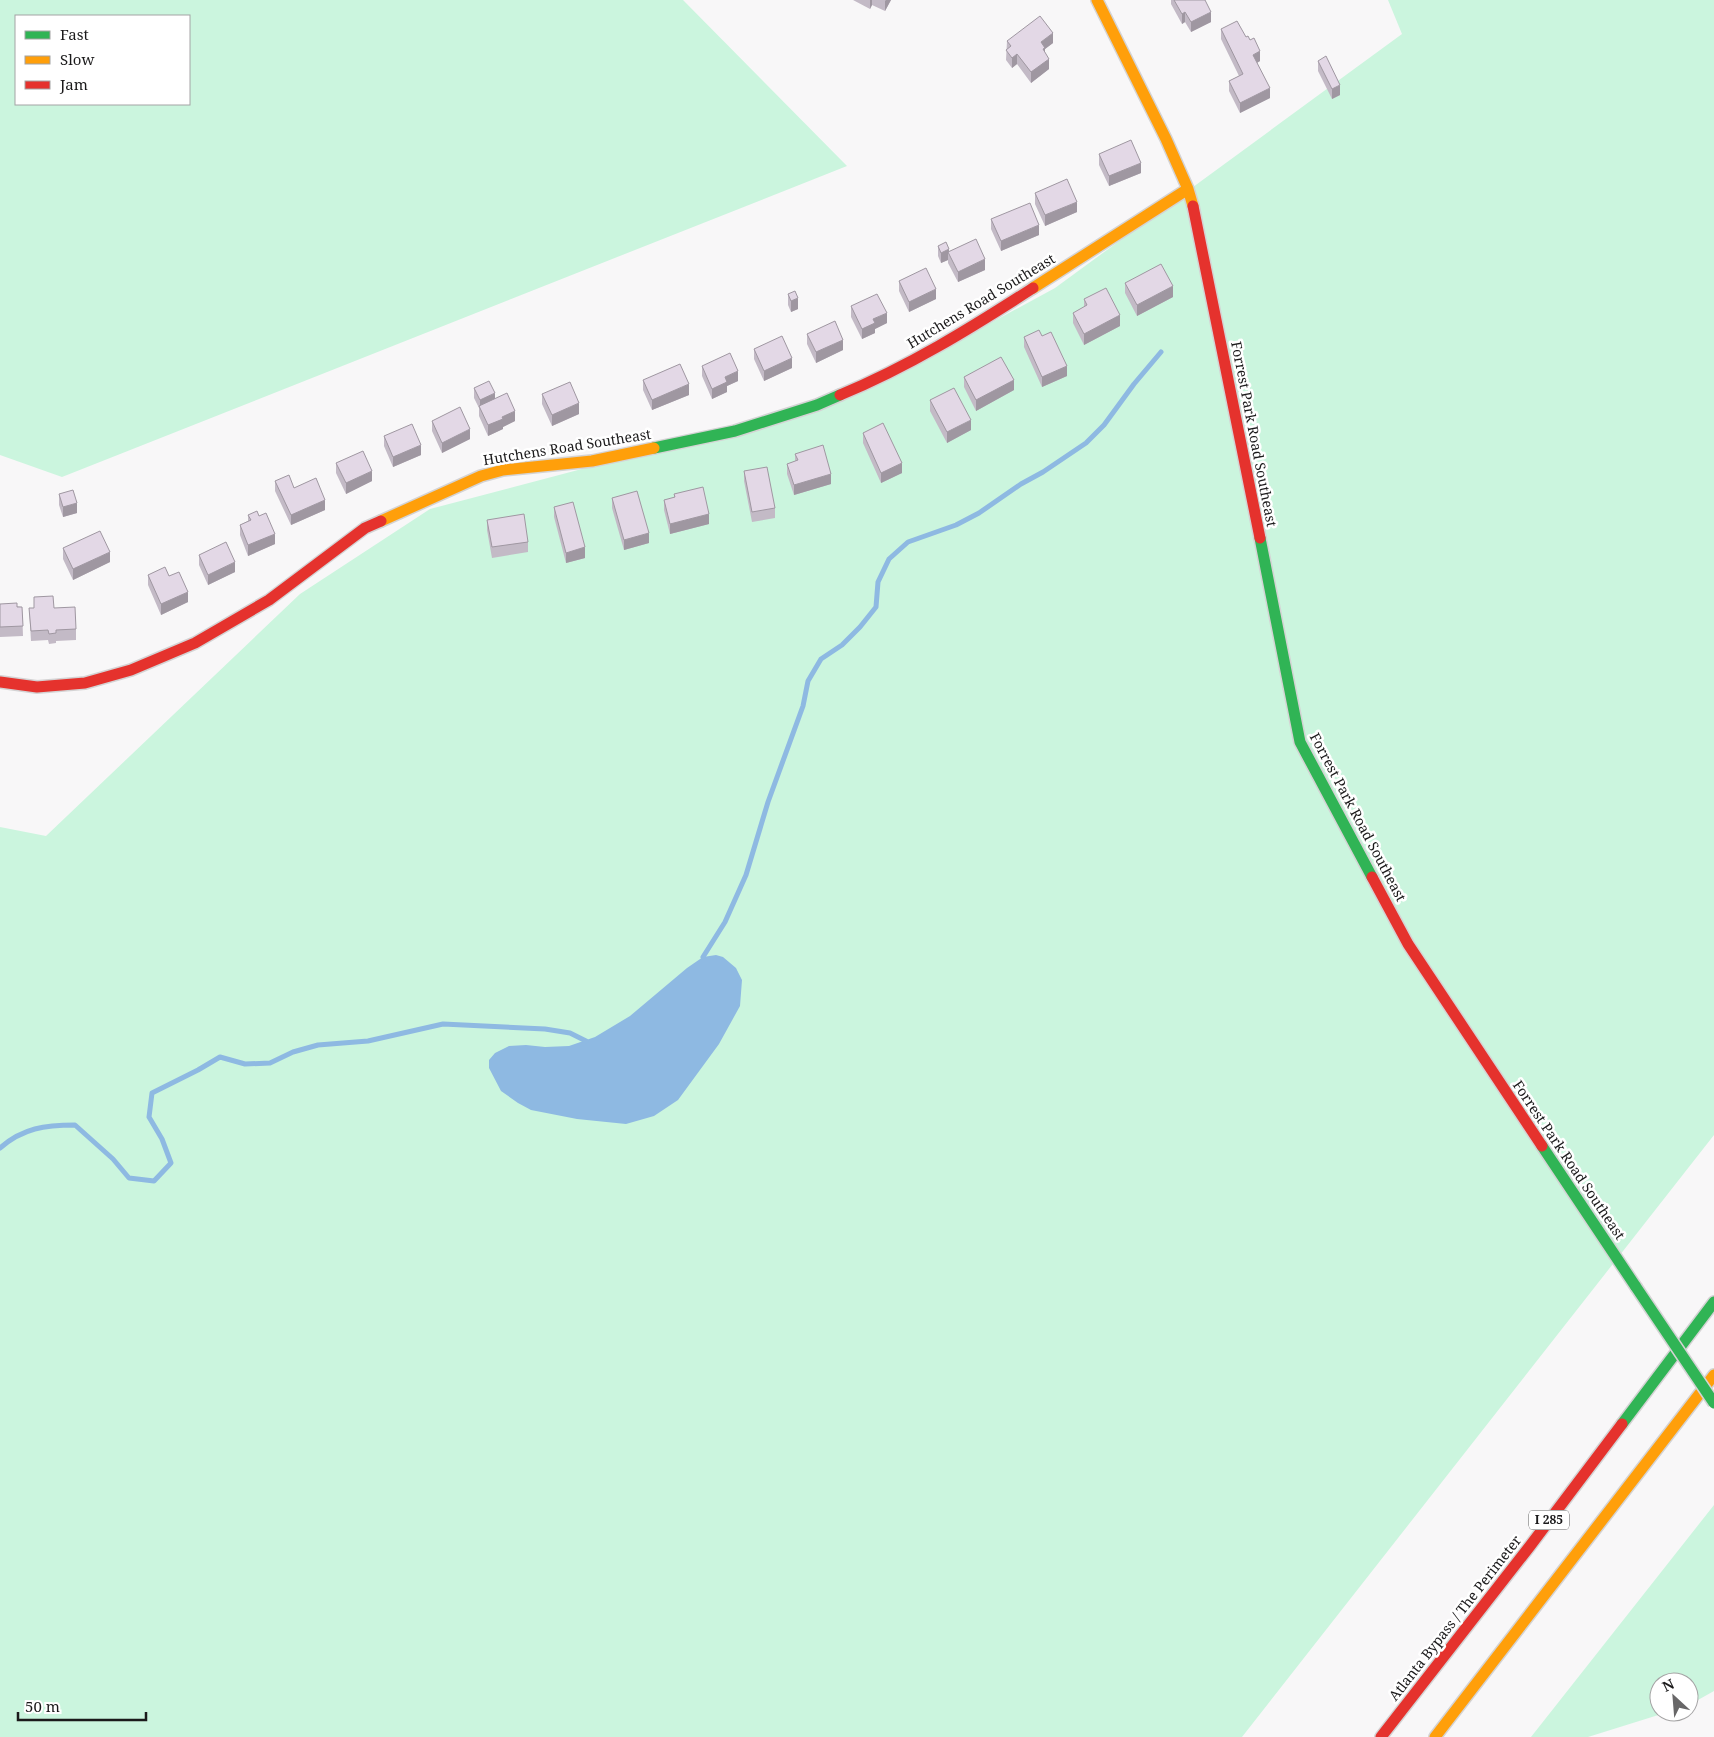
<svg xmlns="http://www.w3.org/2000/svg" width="1714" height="1737" font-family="'Noto Serif',serif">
	<rect width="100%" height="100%" fill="#f8f7f8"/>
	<!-- green -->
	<path fill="#cbf5de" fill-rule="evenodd" d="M0,0H683L847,166L62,477L0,455ZM16,16H189V104H16Z
		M1388,0H1714V1135L1242,1737H0V827L46,836L300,594L430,509L665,447L871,388L1055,288L1402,34Z
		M1714,1505V1691L1689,1705V1682H1659V1712H1668L1588,1737H1531Z"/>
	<!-- water -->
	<path fill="#8eb9e2" d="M716,955L723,957L736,968L742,980L740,1006L719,1044L678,1100L654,1116L626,1124L577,1119L531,1110L518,1103L501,1091L489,1068V1060L495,1053L509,1046L526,1045L545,1047L569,1046L595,1037L630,1016L687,968L703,957Z"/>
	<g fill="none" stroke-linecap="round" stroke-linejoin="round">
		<!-- stream -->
		<path stroke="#8eb9e2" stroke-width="5" d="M703,957L725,922L746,875L768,802L803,706L808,681L821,659L842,645L860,627L876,607L878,582L889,559L908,542L956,525L979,513L1021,484L1043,472L1086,443L1104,425L1134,384L1161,352
			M0,1148C23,1128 45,1125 75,1125L113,1159L129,1178L154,1181L171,1163L162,1139L149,1117L152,1093L198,1070L220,1057L245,1064L270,1063L293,1052L318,1045L368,1041L443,1024L545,1029L570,1033L586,1041"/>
		<!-- fast casing -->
		<g stroke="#d4d3d4" stroke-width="14">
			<path id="fast" d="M654,448L735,431L817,405L840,395
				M1260,538L1300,742L1372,877
				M1542,1146L1636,1287
				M1622,1424L1714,1302"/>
		</g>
		<!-- slow casing -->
		<g stroke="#d4d3d4" stroke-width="14">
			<path id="slow" d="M1097,0L1166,139L1188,189L1193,206
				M1033,288L1188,189
				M381,521L481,476L503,470L592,461L654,448
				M1435,1737L1714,1375"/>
		</g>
		<!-- jam casing -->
		<g stroke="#d4d3d4" stroke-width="14">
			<path id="jam" d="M1193,206L1260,538
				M840,395C908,367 971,328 1033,288
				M0,682L37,687L85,683L131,670L195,643L269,600L365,528L381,521
				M1372,877L1408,944L1542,1146
				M1381,1737L1530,1546L1622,1424"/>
		</g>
		<!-- fast -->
		<use href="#fast" stroke="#30b455" stroke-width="11"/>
		<!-- slow -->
		<use href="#slow" stroke="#ff9f0a" stroke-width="11"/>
		<!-- jam -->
		<use href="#jam" stroke="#e5322d" stroke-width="11"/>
		<!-- fast-bridge casing -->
		<g stroke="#d4d3d4" stroke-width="14" stroke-linecap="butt">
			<path id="fast-bridge" d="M1636,1287L1714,1403"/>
		</g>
		<!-- fast-bridge -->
		<use href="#fast-bridge" stroke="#30b455" stroke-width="11"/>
	</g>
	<!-- wall -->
	<path fill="#c3bac6" d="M853,0H891L885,11L872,5L870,9Z
		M1171,0H1205L1211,22L1191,32L1185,22L1182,24L1171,4Z
		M1221,29L1246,37L1260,61L1257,63L1270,98L1240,113L1229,91V81L1239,76L1221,39Z
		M1007,41L1053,43L1045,49V53L1049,69L1031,83L1017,64L1012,68L1006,60Z
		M1318,61L1340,95L1332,99L1318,71Z
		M1099,154L1141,173L1109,186L1099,165Z
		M1035,193L1077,212L1045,226L1035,204Z
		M991,219L1039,235L1001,251L991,229Z
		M938,246L949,252L985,270L958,282L948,263V260L941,263L938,256Z
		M899,281L936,299L909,312L899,291Z
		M1125,283L1173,297L1137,316L1125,293Z
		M788,294L798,309L791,312L788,305Z
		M1084,299L1120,326L1084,345L1073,323V313L1084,307Z
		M851,306L887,323L875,329V333L862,339L851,317Z
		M807,334L843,350L816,363L807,344Z
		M1042,336L1067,376L1042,387L1024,347V337Z
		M754,349L792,368L764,381L754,359Z
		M702,366L738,381L727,386V392L712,399L702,376Z
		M964,377L1014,390L976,411L964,387Z
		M643,380L689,395L652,410L643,390Z
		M474,388L495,399L515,421L503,427V429L488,436L479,416V408L474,398Z
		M542,394L579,414L552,426L542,404Z
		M930,400L971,430L947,443L930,411Z
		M432,421L470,439L442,453L432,431Z
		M863,433L902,473L881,483L863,443Z
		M384,436L421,455L393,467L384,446Z
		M795,454L831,484L794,495L787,474V464L795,461Z
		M336,463L372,481L346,494L336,473Z
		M744,471L775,508V518L752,522L744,481Z
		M275,481L294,488L325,510L291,525L275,491Z
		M59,494L77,513L63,517L59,505Z
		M674,494L709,524L670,534L664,510V500L674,498Z
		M612,498L649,543L624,550L612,508Z
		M554,507L585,558L566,563L554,517Z
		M248,515L259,516L275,544L248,556L240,535V525L248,521Z
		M487,520L528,542V552L492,558L487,530Z
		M63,548L110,562L73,580L63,559Z
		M199,555L235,572L208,585L199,565Z
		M148,575L169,576L188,602L161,615L148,585Z
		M34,597L54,608L76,629V640L56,641V643L49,644L48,640L31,641L29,608H34Z
		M0,604L22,607L23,636L0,637Z"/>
	<!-- shaded-wall -->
	<path fill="#9f97a1" d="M870,0H872V5L870,9Z
		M886,0H891L885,11V1Z
		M1185,12V22L1182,24V14Z
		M1211,12V22L1191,32V22Z
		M1053,33V43L1045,49V58L1041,42Z
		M1260,51V61L1253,65V55Z
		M1017,54V64L1012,68V58Z
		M1049,59V69L1031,83V72Z
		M1340,85V95L1332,99V89Z
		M1270,88V98L1240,113V103Z
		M1141,163V173L1109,186V176Z
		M1077,202V212L1045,226V215Z
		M1039,225V235L1001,251V241Z
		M949,249V254L948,252V260L941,263V253Z
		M985,259V270L958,282V272Z
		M1173,286V297L1137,316V305Z
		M936,289V299L909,312V302Z
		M798,298V309L791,312V301Z
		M887,313V323L875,329V333L862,339V329L873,319Z
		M1120,315V326L1084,345V334Z
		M843,340V350L816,363V352Z
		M792,358V368L764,381V371Z
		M1067,366V376L1042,387V377Z
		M738,371V381L727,386V392L712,399V389L725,377Z
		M1014,380V390L976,411V400Z
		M689,384V395L652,410V400Z
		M495,393V403L480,408V400Z
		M579,403V414L552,426V415Z
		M515,411V421L503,427V429L488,436V425L502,417Z
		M971,420V430L947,443V432Z
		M470,429V439L442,453V443Z
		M421,445V455L393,467V457Z
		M902,463V473L881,483V473Z
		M372,471V481L346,494V483Z
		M831,474V484L794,495V485Z
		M325,500V510L291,525V515Z
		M77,503V513L63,517V507Z
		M709,514V524L670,534V524Z
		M649,533V543L624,550V540Z
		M275,534V544L248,556V545Z
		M585,547V558L566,563V553Z
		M110,552V562L73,580V569Z
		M235,562V572L208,585V575Z
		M188,592V602L161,615V604Z"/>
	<!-- building -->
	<path fill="#e3d8e6" stroke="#9f97a1" d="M1174,0H1205L1211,12L1191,22L1185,12L1182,14Z
		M1040,16L1053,33L1041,42L1045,48L1043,49L1049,59L1031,72L1017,54L1012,58L1006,50L1011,46L1007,41Z
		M1237,21L1246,37L1248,36L1250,40L1254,38L1260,51L1253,55L1270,88L1240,103L1229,81L1243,74L1221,29Z
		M1326,56L1340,85L1332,89L1318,61Z
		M1131,140L1141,163L1109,176L1099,154Z
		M1067,179L1077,202L1045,215L1035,193Z
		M1030,203L1039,225L1001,241L991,219Z
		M976,239L985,259L958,272L948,252Z
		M946,242L949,249L941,253L938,246Z
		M1161,264L1173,286L1137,305L1125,283Z
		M926,268L936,289L909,302L899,281Z
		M1106,288L1120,315L1084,334L1073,313L1087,305L1084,299Z
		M795,291L798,298L791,301L788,294Z
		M877,294L887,313L873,319L875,323L862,329L851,306Z
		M835,321L843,340L816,352L807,334Z
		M1039,330L1042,336L1051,332L1067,366L1042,377L1024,337Z
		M782,336L792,358L764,371L754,349Z
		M730,353L738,371L725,377L727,382L712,389L702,366Z
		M1001,357L1014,380L976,400L964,377Z
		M680,364L689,384L652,400L643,380Z
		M489,381L495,393L480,400L474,388Z
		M570,382L579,403L552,415L542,394Z
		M954,388L971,420L947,432L930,400Z
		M507,393L515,411L502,417L503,419L488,425L479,406Z
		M460,407L470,429L442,443L432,421Z
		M883,423L902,463L881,473L863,433Z
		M412,424L421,445L393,457L384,436Z
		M823,445L831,474L794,485L787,464L798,460L795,454Z
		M363,451L372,471L346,483L336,463Z
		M767,467L775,508L752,512L744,471Z
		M289,475L294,488L316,478L325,500L291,515L275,481Z
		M703,487L709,514L670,524L664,500L675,497L674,494Z
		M73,490L77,503L63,507L59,494Z
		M637,491L649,533L624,540L612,498Z
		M573,502L585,547L566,553L554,507Z
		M257,511L259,516L266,513L275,534L248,545L240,525L251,520L248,515Z
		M524,514L528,542L492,547L487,520Z
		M100,531L110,552L73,569L63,548Z
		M226,542L235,562L208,575L199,555Z
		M165,567L169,576L179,572L188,592L161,604L148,575Z
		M53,596L54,608L75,607L76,629L56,630V633L49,634L48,630L31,631L29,608H34V597Z
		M17,603V607H22L23,626L0,627V604Z"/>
	<g text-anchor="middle" stroke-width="5" stroke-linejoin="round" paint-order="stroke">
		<!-- shield labels -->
		<rect fill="#fff" stroke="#5f5f5f" stroke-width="1" x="1529" y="1510.5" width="40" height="19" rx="4"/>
		<g font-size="12" font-weight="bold" fill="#1b1a1b">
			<text x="1549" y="1524">I 285</text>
		</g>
		<!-- street labels -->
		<g font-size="14" fill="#1b1a1b" stroke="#fff">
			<text transform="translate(981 301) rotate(-31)" y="5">Hutchens Road Southeast</text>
			<text transform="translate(1254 434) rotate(79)" y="5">Forrest Park Road Southeast</text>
			<text transform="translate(567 447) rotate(-9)" y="5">Hutchens Road Southeast</text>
			<text transform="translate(1358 817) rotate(62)" y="5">Forrest Park Road Southeast</text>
			<text transform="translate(1569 1160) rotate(56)" y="5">Forrest Park Road Southeast</text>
			<text transform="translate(1455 1618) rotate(-52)" y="5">Atlanta Bypass / The Perimeter</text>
		</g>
	</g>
	<!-- legend -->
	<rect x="15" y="15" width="175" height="90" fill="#ffffff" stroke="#a4a3a4"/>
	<rect x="25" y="31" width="25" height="8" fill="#30b455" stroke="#a4a3a4"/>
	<text x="60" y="40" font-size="15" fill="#1b1a1b">Fast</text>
	<rect x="25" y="56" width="25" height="8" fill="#ff9f0a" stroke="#a4a3a4"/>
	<text x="60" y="65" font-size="15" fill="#1b1a1b">Slow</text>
	<rect x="25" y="81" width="25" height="8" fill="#e5322d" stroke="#a4a3a4"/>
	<text x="60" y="90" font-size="15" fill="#1b1a1b">Jam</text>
	<!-- north arrow -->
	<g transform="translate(1674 1697) rotate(334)"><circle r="24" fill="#ffffff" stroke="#a4a3a4"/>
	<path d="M0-4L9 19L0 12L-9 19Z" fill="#686768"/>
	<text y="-8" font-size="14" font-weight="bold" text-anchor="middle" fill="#1b1a1b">N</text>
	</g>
	<!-- scale -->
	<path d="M18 1712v8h128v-8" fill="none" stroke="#1b1a1b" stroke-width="2.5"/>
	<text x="25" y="1712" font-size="15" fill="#1b1a1b" stroke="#ffffff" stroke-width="4" paint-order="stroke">50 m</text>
</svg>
